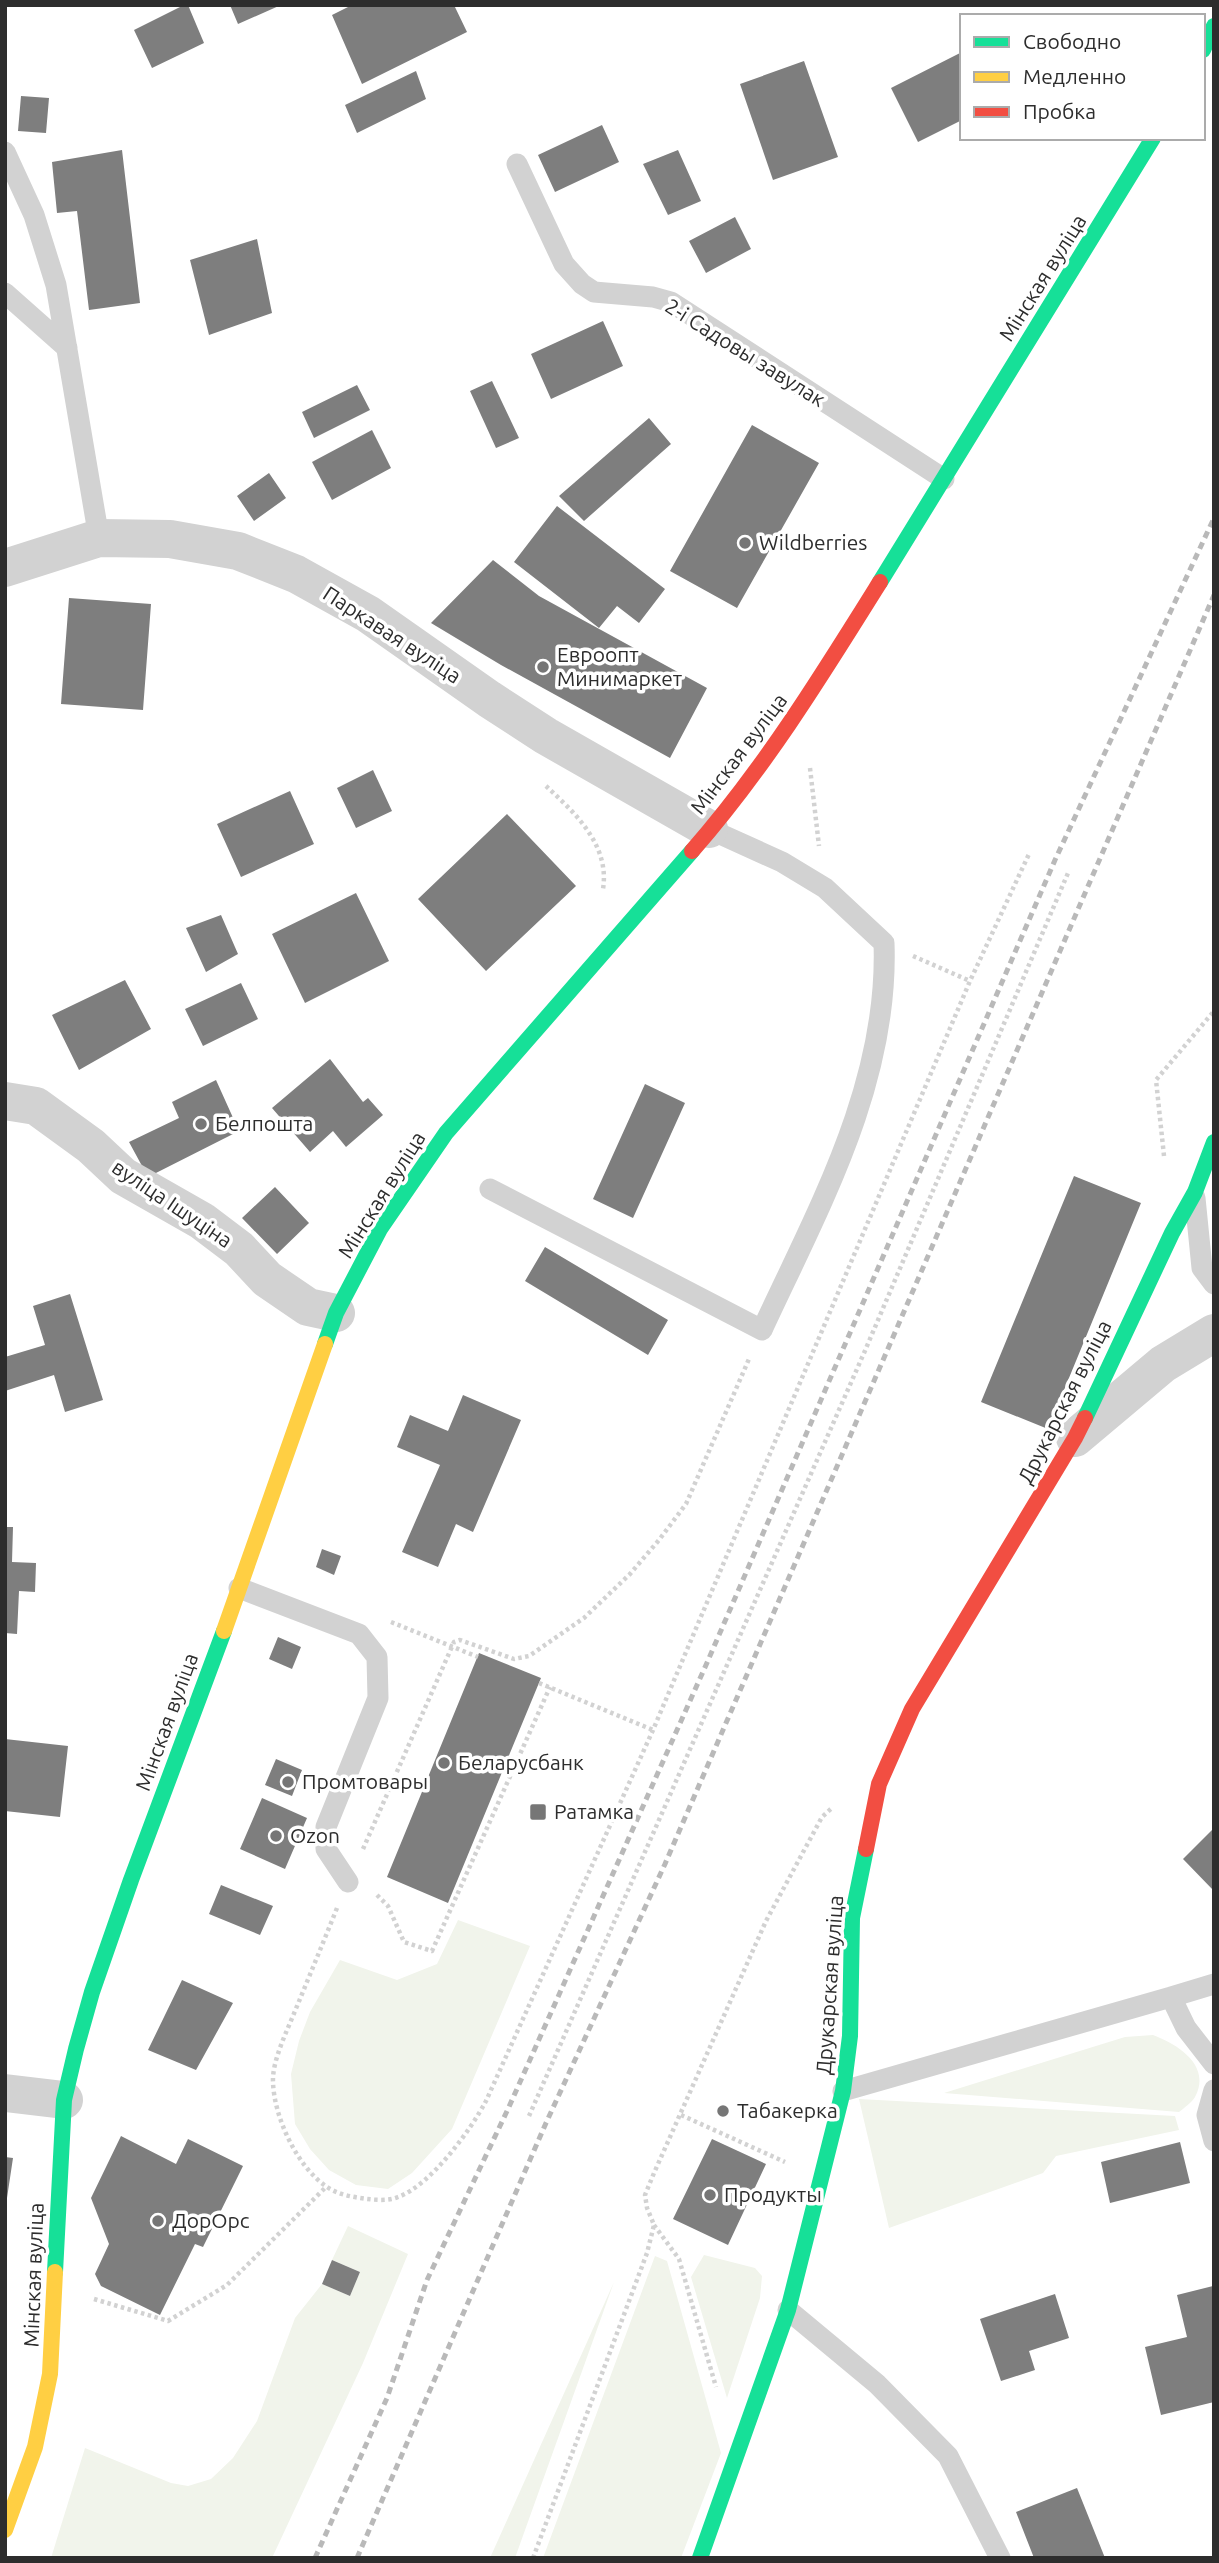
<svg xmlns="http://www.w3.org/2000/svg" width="1219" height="2563" font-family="Ubuntu,sans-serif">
	<rect width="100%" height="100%" fill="#fff"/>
	<!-- green -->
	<path fill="#f1f4eb" d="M458,1920L530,1946L452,2129L412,2173L388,2189L356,2185L329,2170L310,2149L295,2124L291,2074L299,2041L310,2012L340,1960L397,1980L437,1964Z
		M1153,2035C1177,2044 1212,2065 1195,2097C1192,2102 1184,2108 1179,2112L944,2093L1125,2037Z
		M859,2099L1175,2116L1179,2130L1056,2156L1043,2173L889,2228Z
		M348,2226L408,2254L363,2363L272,2558H51L85,2448L171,2483L188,2486L211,2479L233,2458L257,2421L295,2318L322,2284L350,2296L360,2272L332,2260Z
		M704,2255L755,2268L762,2276L760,2298L727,2398L691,2277Z
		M655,2256L667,2261L721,2453L681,2558H543Z
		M614,2282L515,2558H490Z"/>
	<!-- building -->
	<path fill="#7e7e7e" d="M184,5H188L204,43L152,68L134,30Z
		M230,5H281L238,24Z
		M352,5H454L467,32L362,84L332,15Z
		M962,52V120L918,142L891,88Z
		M804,61L838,157L773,180L740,84Z
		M416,71L426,99L357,133L345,105Z
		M21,96L49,98L46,133L18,131Z
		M602,125L619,162L555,192L538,155Z
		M122,150L140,303L89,310L77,211L57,213L52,162Z
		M678,150L701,201L668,215L643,164Z
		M735,217L751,249L706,273L689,241Z
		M257,239L272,313L209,335L190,260Z
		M603,321L623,366L551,399L531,354Z
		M492,381L519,438L496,448L470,391Z
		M357,385L370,410L314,438L302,412Z
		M649,418L671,444L584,521L559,496Z
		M752,425L819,463L737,608L670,571Z
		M372,430L391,468L332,500L312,462Z
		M269,473L286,498L254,521L237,496Z
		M557,506L665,589L639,623L617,606L599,628L514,562Z
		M493,560L539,596L707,688L670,758L501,665L431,623Z
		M69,598L151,604L143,710L61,704Z
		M373,770L392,811L356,828L337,788Z
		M290,791L314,844L241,877L217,824Z
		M507,814L576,886L486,971L418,899Z
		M356,893L389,961L305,1003L272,934Z
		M221,915L238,954L206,972L186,928Z
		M125,980L151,1029L79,1070L52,1015Z
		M241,983L258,1019L203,1046L185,1009Z
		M330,1059L363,1102L368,1098L383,1115L346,1147L333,1131L310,1152L272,1108Z
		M216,1080L239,1131L148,1177L129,1142L179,1118L172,1102Z
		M645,1084L685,1103L633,1218L593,1199Z
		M1074,1176L1141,1203L1048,1429L981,1402Z
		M275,1187L309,1223L277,1254L242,1218Z
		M545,1247L668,1320L648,1355L525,1281Z
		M70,1294L103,1400L65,1412L54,1375L5,1391V1357L45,1345L33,1306Z
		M463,1395L521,1420L473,1532L456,1524L438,1567L402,1552L440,1465L397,1447L410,1415L448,1431Z
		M5,1527H13L12,1562L36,1563L35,1592L19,1591L17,1634L5,1633Z
		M322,1549L341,1556L334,1575L316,1567Z
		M278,1637L301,1647L292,1669L269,1659Z
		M479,1653L541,1678L448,1903L387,1877Z
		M5,1739L68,1746L60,1817L5,1811Z
		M276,1759L302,1770L292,1796L265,1785Z
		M262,1798L307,1818L285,1869L240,1849Z
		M1214,1828V1891L1183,1859Z
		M221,1885L273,1906L260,1935L209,1914Z
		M182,1980L233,2003L196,2070L148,2050Z
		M121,2136L176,2164L188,2139L243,2166L203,2247L195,2244L160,2315L101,2286L95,2274L109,2244L91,2198Z
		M712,2139L766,2164L728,2245L673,2219Z
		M1180,2142L1190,2183L1110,2203L1101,2162Z
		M5,2157L13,2158L7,2198H5Z
		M332,2260L360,2272L350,2296L322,2284Z
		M1213,2286L1214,2402L1161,2415L1145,2347L1187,2337L1177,2295Z
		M1055,2294L1069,2338L1029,2351L1035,2370L1001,2381L980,2319Z
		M1077,2488L1105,2558H1034L1016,2512Z"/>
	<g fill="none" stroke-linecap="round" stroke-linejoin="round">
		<!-- path -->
		<path stroke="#d2d2d2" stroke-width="4.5" stroke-dasharray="3.5 3.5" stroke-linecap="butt" d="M810,768L819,846
			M546,786C575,813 610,845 603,889
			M913,956L970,981
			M1164,1156L1156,1080L1214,1011
			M391,1622L478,1657
			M539,1683L653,1730
			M363,1849L454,1642L460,1640L514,1659L529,1656L584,1618L630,1574L659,1540L686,1504L749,1359
			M377,1895L388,1906L404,1942L432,1951L550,1687
			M337,1908C323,1943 309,1977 295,2011C287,2031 272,2061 273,2082C274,2117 297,2167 327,2187C339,2195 353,2197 367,2199C377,2200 389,2201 398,2197C431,2185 470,2131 486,2101L653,1730L970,981L1029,854
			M681,2115L785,2162
			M529,2116L864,1353L1068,873
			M654,2225L679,2259L716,2387
			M94,2299L168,2321L227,2285L326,2187
			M533,2558L647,2253L654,2225L647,2208L645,2195L654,2173L766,1921L822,1817L833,1807"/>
		<!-- lane -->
		<path stroke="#d2d2d2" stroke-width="21" d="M5,152L34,215L56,285L99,538
			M517,164L564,264L582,284L594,292L653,297L671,302L944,479
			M5,293L67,348
			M490,1189L762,1330C819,1207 889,1083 884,943L825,888L782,862L709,829
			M1195,1198L1202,1268L1214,1284
			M239,1588L359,1634L377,1657L378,1698L326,1827V1849L348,1882
			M1171,1997L1214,1984
			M1214,2090L1207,2115L1214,2141
			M843,2091L1171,1997L1186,2028L1214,2064
			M788,2310L877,2384L948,2456L1000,2558"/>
		<!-- street -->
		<path stroke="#d2d2d2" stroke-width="38" d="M5,568L99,538L170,539L238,551L296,574L368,614L489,699L546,736L709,829
			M5,1101L36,1106L91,1146L123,1176L202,1221L239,1249L267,1279L308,1307L336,1313
			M1075,1438L1163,1364L1214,1333
			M5,2093L64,2100"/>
		<!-- fast -->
		<path stroke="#16e098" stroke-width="16" d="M1203,50L1214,26
			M880,582L1153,138
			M325,1344L336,1313L380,1229L446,1133L692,851
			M1085,1418L1172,1233L1195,1192L1214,1142
			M55,2272L64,2100L76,2049L92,1992L131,1880L224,1631
			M700,2558L788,2310L843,2091L850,2036L852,1918L866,1849"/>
		<!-- slow -->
		<path stroke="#ffcf43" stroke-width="16" d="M224,1631L325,1344
			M5,2530L35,2447L50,2374L55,2272"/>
		<!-- jam -->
		<path stroke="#f24e42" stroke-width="16" d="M692,851C764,769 822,675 880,582
			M866,1849L879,1784L912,1709L1075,1438L1085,1418"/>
		<!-- rail -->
		<path stroke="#b9b9b9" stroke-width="5" stroke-dasharray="7 5" stroke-linecap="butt" d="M315,2558L387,2398L427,2280L508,2109L706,1665L1055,860L1214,518
			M357,2558L546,2123L665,1864L1214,595"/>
	</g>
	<!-- markers -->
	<g fill="#767676" stroke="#fff" stroke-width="2.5">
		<circle cx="745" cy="543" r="7"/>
		<circle cx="543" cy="667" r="7"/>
		<circle cx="201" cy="1124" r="7"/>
		<circle cx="444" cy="1763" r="7"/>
		<circle cx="288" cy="1782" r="7"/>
		<rect x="529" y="1803" width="18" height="18" rx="3.5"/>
		<circle cx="276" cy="1836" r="7"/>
		<circle cx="723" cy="2111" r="7"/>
		<circle cx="710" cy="2195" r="7"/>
		<circle cx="158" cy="2221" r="7"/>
	</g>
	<g text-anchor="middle" stroke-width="7" stroke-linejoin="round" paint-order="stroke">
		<!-- street labels -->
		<g font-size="21" fill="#2d2d2d" stroke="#fff">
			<text transform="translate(1043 278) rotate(-58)" y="7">Мінская вуліца</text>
			<text transform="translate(745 353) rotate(32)" y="7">2-і Садовы завулак</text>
			<text transform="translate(392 635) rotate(33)" y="7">Паркавая вуліца</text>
			<text transform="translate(739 754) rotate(-53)" y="7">Мінская вуліца</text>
			<text transform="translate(382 1195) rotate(-58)" y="7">Мінская вуліца</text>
			<text transform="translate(172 1204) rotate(34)" y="7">вуліца Ішуціна</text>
			<text transform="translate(1065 1402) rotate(-63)" y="7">Друкарская вуліца</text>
			<text transform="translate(167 1722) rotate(-70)" y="7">Мінская вуліца</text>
			<text transform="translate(830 1985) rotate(-86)" y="7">Друкарская вуліца</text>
			<text transform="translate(34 2275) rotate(-88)" y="7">Мінская вуліца</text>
		</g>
		<!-- poi labels -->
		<g font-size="21" fill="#2d2d2d" stroke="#fff" text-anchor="start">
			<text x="759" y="550">Wildberries</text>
			<text x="557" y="662">Евроопт<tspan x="557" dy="24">Минимаркет</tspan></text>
			<text x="215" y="1131">Белпошта</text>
			<text x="458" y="1770">Беларусбанк</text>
			<text x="302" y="1789">Промтовары</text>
			<text x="554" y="1819">Ратамка</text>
			<text x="290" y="1843">Ozon</text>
			<text x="737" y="2118">Табакерка</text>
			<text x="724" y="2202">Продукты</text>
			<text x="172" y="2228">ДорОрс</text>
		</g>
	</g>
	<!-- border -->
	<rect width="1219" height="2563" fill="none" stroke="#2d2d2d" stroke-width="14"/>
	<!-- legend -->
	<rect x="960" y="14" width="245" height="126" fill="#ffffff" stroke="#ababab" stroke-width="2"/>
	<rect x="974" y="37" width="35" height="10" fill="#16e098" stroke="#ababab" stroke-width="2"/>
	<text x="1023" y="49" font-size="21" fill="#2d2d2d">Свободно</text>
	<rect x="974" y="72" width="35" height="10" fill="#ffcf43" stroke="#ababab" stroke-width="2"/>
	<text x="1023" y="84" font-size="21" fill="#2d2d2d">Медленно</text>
	<rect x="974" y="107" width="35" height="10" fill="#f24e42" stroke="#ababab" stroke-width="2"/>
	<text x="1023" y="119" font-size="21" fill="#2d2d2d">Пробка</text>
</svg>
